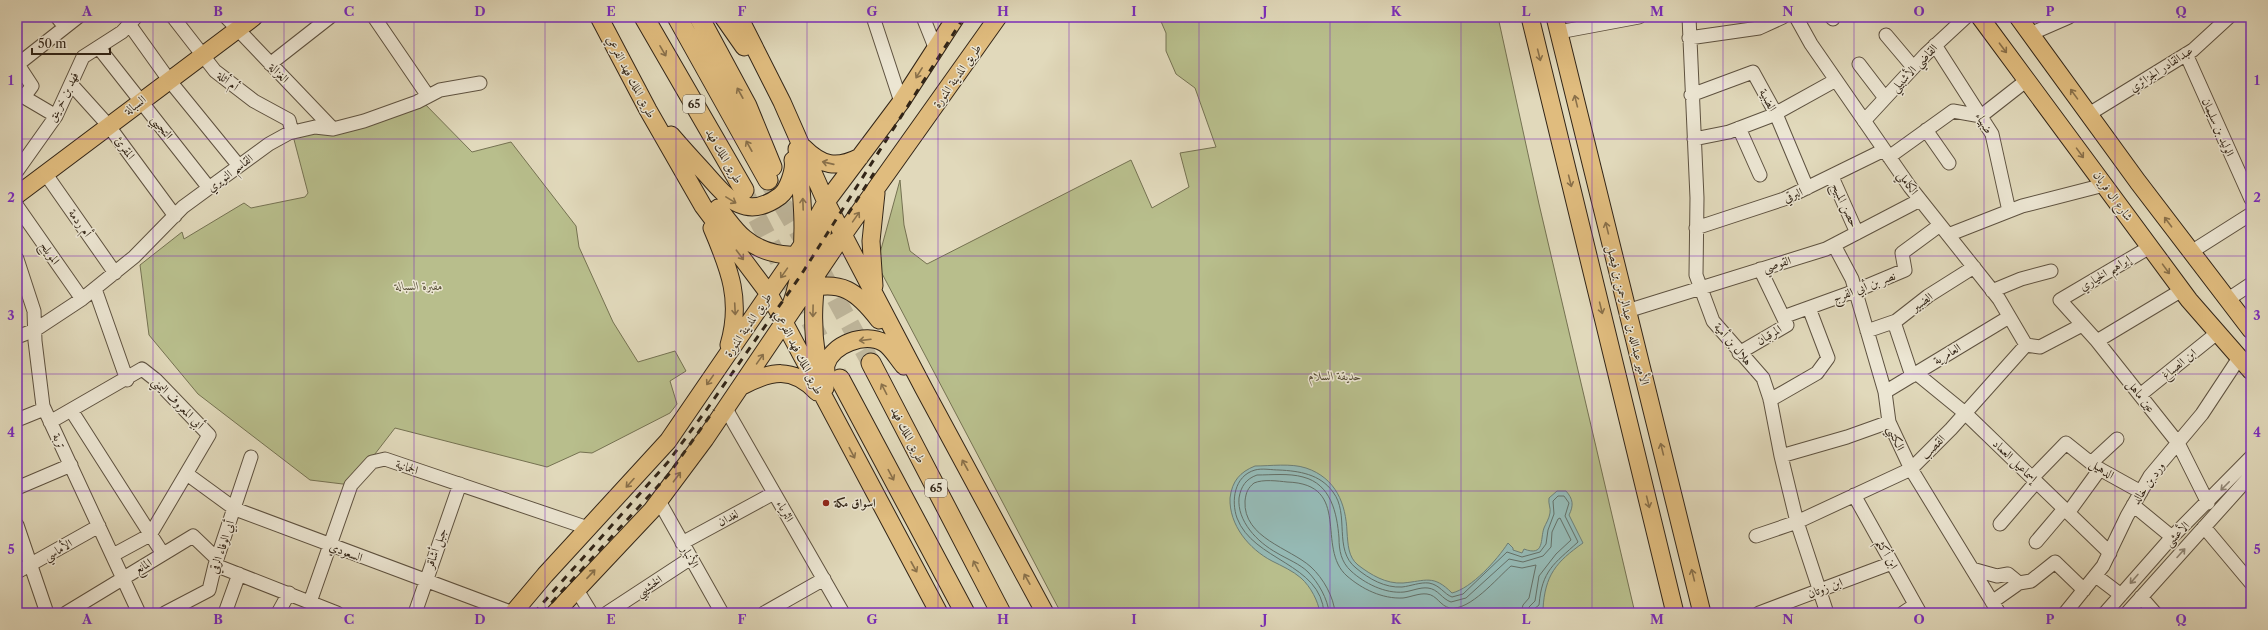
<svg xmlns="http://www.w3.org/2000/svg" width="2268" height="630" font-family="'Libre Caslon Text',Amiri,serif">
	<rect width="100%" height="100%" fill="#e1d9bb"/>
	<filter id="stains"><feTurbulence type="fractalNoise" baseFrequency=".005" numOctaves="4"/><feColorMatrix values="0 0 0 0 .2 0 0 0 0 .09 0 0 0 0 .02 0 0 0 .5 -.17"/></filter>
	<radialGradient id="worn" r=".72"><stop offset=".6" stop-color="#630" stop-opacity="0"/><stop offset="1" stop-color="#630" stop-opacity=".3"/></radialGradient>
	<!-- green -->
	<path fill="#b8be8c" stroke="#757252" d="M1159,17H1498L1539,204L1635,613H1061L877,264L900,180L904,225L910,251L927,264L1131,160L1152,208L1189,187L1180,153L1216,147L1195,88L1176,74L1166,51V33Z
		M421,100L472,152L511,142L576,226L579,247L613,322L638,362L675,351L686,371L670,381L677,404L670,413L592,453L580,452L547,467L395,428L351,485L310,480L198,394L149,335L140,265L182,232L184,239L244,203L251,208L305,197L308,193L292,132L333,129Z"/>
	<!-- water -->
	<path fill="#95b9b4" stroke="#6d7e75" d="M1255,466C1270,466 1291,463 1306,468C1336,478 1346,504 1347,532C1348,544 1348,557 1358,565C1371,575 1386,584 1403,583C1426,581 1433,574 1452,593C1472,588 1497,560 1508,543L1513,548V550L1522,553L1524,549C1545,557 1540,539 1544,528C1546,523 1549,519 1550,513C1551,508 1548,504 1549,498L1557,491H1566C1573,499 1574,505 1569,515L1583,543C1556,562 1545,575 1543,609L1531,613H1320C1318,601 1311,587 1301,578C1293,571 1282,566 1272,561C1249,549 1229,525 1230,498C1232,481 1240,472 1255,466Z"/>
	<g fill="none" stroke-linecap="round" stroke-linejoin="round">
		<!-- shore -->
		<path stroke="#646f66" stroke-width="1" d="M1324,613C1321,563 1253,561 1237,518C1231,501 1234,476 1255,470C1262,468 1272,470 1279,470C1299,471 1320,474 1333,492C1350,514 1333,550 1356,568C1369,579 1385,588 1402,587C1411,586 1420,582 1429,583C1440,585 1444,594 1452,597L1463,594L1507,552L1522,557L1540,552L1546,544L1548,530L1554,514L1553,501L1558,496H1564L1569,503L1565,516L1578,542C1554,564 1542,570 1539,605L1534,609L1533,613
			M1329,613C1328,599 1318,582 1308,572C1300,564 1287,559 1277,553C1257,542 1237,521 1239,498C1241,486 1246,479 1257,475C1271,475 1289,473 1303,477C1331,484 1337,513 1339,538C1339,550 1341,562 1351,571C1364,583 1385,594 1404,592C1412,591 1420,587 1428,588C1438,589 1442,599 1451,602L1466,598L1509,559L1523,562L1543,556L1551,547L1552,532L1558,519L1560,518L1571,540L1556,554L1539,576L1535,601L1529,607L1528,613
			M1335,613C1334,597 1323,578 1311,567C1290,548 1243,538 1245,501C1246,492 1248,488 1254,483C1263,479 1278,481 1287,482C1353,484 1315,548 1347,576C1362,589 1382,599 1403,598C1411,597 1419,593 1427,594C1437,595 1440,606 1450,608C1470,611 1497,578 1511,566L1522,568L1536,565L1529,598L1523,605L1521,613"/>
		<!-- highway-tunnel -->
		<path stroke="#beb59a" stroke-width="19" stroke-dasharray="19 10" stroke-linecap="butt" d="M768,180L807,246
			M744,192L840,379
			M822,273L871,363"/>
		<!-- minor casing -->
		<g stroke="#5e5240" stroke-width="15">
			<path id="minor" d="M57,17L65,27
				M173,17L215,71L254,101L289,120L292,132
				M226,17L333,129
				M374,17L428,96
				M873,17L901,102
				M923,17L935,47
				M1689,17L1697,198L1696,275L1713,321L1763,378L1770,399L1781,456L1797,522L1827,613
				M1796,17L1811,44L1910,187L1999,299L2026,345
				M1831,17L1833,19
				M129,24L169,80L239,166
				M1559,32L1639,17
				M2030,34L2069,17
				M1886,35L1913,67
				M1689,38L1759,28L1783,17
				M1935,45L1992,134L2009,211
				M99,48L209,188
				M2186,54L2251,199
				M17,63L32,86L24,97
				M270,64L330,17
				M1859,64L1885,98
				M17,65L78,17
				M71,84L108,125L175,216
				M17,93L56,116
				M1691,95L1753,72L1776,114L1807,188
				M2089,114L2193,50L2229,17
				M1864,121L1926,54L1966,17
				M1739,128L1760,175
				M1926,130L1949,163
				M1694,139L1729,132L1771,116L1836,80
				M1889,157L1953,111L1981,116L2027,80
				M17,171L56,116L83,57L122,32L136,17
				M45,173L115,273
				M1832,177L1857,233
				M17,206L82,299
				M1696,228L1784,199L1884,150
				M1948,235L2022,206L2104,185
				M1834,245L1852,279L1885,392L1889,422L1911,469L1999,613
				M2150,247L2060,300L2097,341L2178,443L2208,503
				M2191,252L2251,214
				M17,259L34,311L35,341L43,406L139,613
				M95,289L127,380
				M1992,291L2021,279L2051,271
				M2227,300L2251,284
				M1627,311L1826,249L1920,200
				M1783,317L1855,291L1905,270L1902,253L1940,225
				M1894,322L1912,376
				M1867,331L1896,321L1928,296L1974,267
				M17,337L35,330L82,299L134,257L183,207L269,144L289,133L315,127L333,129L364,121L417,102L440,90L480,83
				M2097,341L2182,290
				M1739,353L1787,325L1760,269
				M1916,373L1965,413L2110,553
				M1885,392L2009,317
				M2140,395L2217,333
				M1770,400L1817,373L1828,358L1809,308
				M726,409L843,613
				M71,410L163,554
				M17,420L44,409
				M50,422L142,369L156,380L209,435L150,535L113,555
				M1781,456L1847,437L1889,422
				M2091,463L2117,439
				M187,474L235,509L513,613
				M2032,478L2066,443L2096,467L2141,492
				M17,488L71,465
				M1854,495L1920,613
				M659,501L722,613
				M2133,505L2172,537
				M2068,513L2100,469
				M2000,524L2036,482
				M17,525L47,613
				M2204,527L2251,583
				M1756,536L1797,522L1911,469L1951,429L2026,345L2040,347L2082,325
				M2036,542L2064,509
				M682,543L774,493
				M215,565L337,613
				M1972,569L1997,576L2008,574L2019,583
				M17,572L99,526
				M2096,576L2121,595
				M577,590L591,613
				M2141,597L2155,613
				M310,602L351,485L372,462L385,459L588,528
				M1992,602L2019,583L2031,581L2055,562L2084,590
				M66,613L193,536L217,559
				M165,613L209,590L215,565L251,457
				M225,613L239,574
				M278,613L289,593
				M415,613L460,484
				M607,613L691,558
				M764,613L824,579
				M1759,613L1892,563
				M1903,613L1915,605
				M2065,613L2103,566L2127,516L2150,476L2202,414L2239,358
				M2105,613L2172,537L2251,457
				M2127,613L2251,475
				M2250,613L2251,612"/>
		</g>
		<!-- major casing -->
		<g stroke="#322517" stroke-width="19">
			<path id="major" d="M599,17L648,110L703,206L769,294L939,613
				M723,17L744,47
				M739,17L782,102L826,202L924,389L1045,613
				M1530,17L1675,613
				M1555,17L1702,613
				M1980,17L2189,300L2251,371
				M2018,17L2138,182L2251,330
				M671,135C682,148 694,161 706,174C728,199 746,221 780,196C788,190 795,170 793,160
				M803,147C822,166 836,169 860,157
				M17,195L254,17
				M718,208C726,217 734,230 744,238C769,259 813,262 838,240
				M825,213C817,271 804,331 825,388
				M712,228C730,270 742,301 729,345
				M874,286L871,241L876,193
				M803,290C841,279 857,291 879,320
				M791,305C809,256 803,200 797,149
				M827,381C827,376 825,370 826,365C832,344 865,332 884,343C891,347 898,359 904,366
				M742,386C771,371 792,366 817,392
				M513,613L545,575L668,441L801,247L826,202L901,102L956,17
				M555,613L652,510L705,439L843,235L998,17"/>
		</g>
		<!-- highway casing -->
		<g stroke="#322517" stroke-width="21">
			<path id="highway" d="M644,17L744,190
				M677,17L768,180
				M699,17L747,106L772,167
				M871,363L1001,613
				M840,379L965,613"/>
		</g>
		<!-- minor -->
		<use href="#minor" stroke="#ece6d3" stroke-width="13"/>
		<!-- major -->
		<use href="#major" stroke="#e0bc7e" stroke-width="17"/>
		<!-- highway -->
		<use href="#highway" stroke="#e0bc7e" stroke-width="19"/>
		<!-- rail -->
		<path stroke="#322517" stroke-width="3" stroke-dasharray="7 7" stroke-linecap="butt" d="M848,214L874,173
			M534,613L668,462L707,409L801,275L964,17
			M542,613L669,474L714,410"/>
	</g>
	<!-- one-way arrows -->
	<defs><path id="oneway-shaft" d="M-6 0H5M1.5-3L5.5 0L1.5 3" fill="none" stroke-width="1.6" stroke-linecap="round" stroke-linejoin="round"/></defs>
	<g stroke="#89704a">
		<use href="#oneway-shaft" transform="translate(2003 48) rotate(53)"/>
		<use href="#oneway-shaft" transform="translate(663 51) rotate(60)"/>
		<use href="#oneway-shaft" transform="translate(1539 55) rotate(76)"/>
		<use href="#oneway-shaft" transform="translate(919 73) rotate(122)"/>
		<use href="#oneway-shaft" transform="translate(740 93) rotate(-119)"/>
		<use href="#oneway-shaft" transform="translate(2074 94) rotate(-126)"/>
		<use href="#oneway-shaft" transform="translate(1576 101) rotate(-104)"/>
		<use href="#oneway-shaft" transform="translate(749 146) rotate(-119)"/>
		<use href="#oneway-shaft" transform="translate(2080 153) rotate(54)"/>
		<use href="#oneway-shaft" transform="translate(828 163) rotate(-167)"/>
		<use href="#oneway-shaft" transform="translate(1570 181) rotate(76)"/>
		<use href="#oneway-shaft" transform="translate(731 200) rotate(31)"/>
		<use href="#oneway-shaft" transform="translate(803 204) rotate(-92)"/>
		<use href="#oneway-shaft" transform="translate(856 217) rotate(-55)"/>
		<use href="#oneway-shaft" transform="translate(2168 222) rotate(-127)"/>
		<use href="#oneway-shaft" transform="translate(1607 228) rotate(-104)"/>
		<use href="#oneway-shaft" transform="translate(740 255) rotate(53)"/>
		<use href="#oneway-shaft" transform="translate(2166 269) rotate(54)"/>
		<use href="#oneway-shaft" transform="translate(784 273) rotate(125)"/>
		<use href="#oneway-shaft" transform="translate(1601 308) rotate(76)"/>
		<use href="#oneway-shaft" transform="translate(735 309) rotate(87)"/>
		<use href="#oneway-shaft" transform="translate(813 311) rotate(91)"/>
		<use href="#oneway-shaft" transform="translate(865 340) rotate(173)"/>
		<use href="#oneway-shaft" transform="translate(760 359) rotate(-55)"/>
		<use href="#oneway-shaft" transform="translate(710 380) rotate(125)"/>
		<use href="#oneway-shaft" transform="translate(884 389) rotate(-117)"/>
		<use href="#oneway-shaft" transform="translate(1662 449) rotate(-104)"/>
		<use href="#oneway-shaft" transform="translate(852 453) rotate(62)"/>
		<use href="#oneway-shaft" transform="translate(965 465) rotate(-119)"/>
		<use href="#oneway-shaft" transform="translate(891 475) rotate(62)"/>
		<use href="#oneway-shaft" transform="translate(677 477) rotate(-53)"/>
		<use href="#oneway-shaft" transform="translate(630 483) rotate(132)"/>
		<use href="#oneway-shaft" transform="translate(1648 502) rotate(76)"/>
		<use href="#oneway-shaft" transform="translate(976 566) rotate(-117)"/>
		<use href="#oneway-shaft" transform="translate(914 567) rotate(61)"/>
		<use href="#oneway-shaft" transform="translate(591 574) rotate(-47)"/>
		<use href="#oneway-shaft" transform="translate(1693 575) rotate(-104)"/>
		<use href="#oneway-shaft" transform="translate(1027 579) rotate(-119)"/>
	</g>
	<g stroke="#8f8675">
		<use href="#oneway-shaft" transform="translate(2225 486) rotate(135)"/>
		<use href="#oneway-shaft" transform="translate(2181 553) rotate(-48)"/>
		<use href="#oneway-shaft" transform="translate(2134 579) rotate(131)"/>
	</g>
	<!-- grid -->
	<path fill="none" stroke="#7b2cbf" stroke-width="1" stroke-opacity="0.55" d="M153,17V613M284,17V613M414,17V613M545,17V613M676,17V613M807,17V613M938,17V613M1069,17V613M1199,17V613M1330,17V613M1461,17V613M1592,17V613M1723,17V613M1854,17V613M1984,17V613M2115,17V613M17,139H2251M17,256H2251M17,374H2251M17,491H2251"/>
	<!-- markers -->
	<circle fill="#8f2418" stroke="#ece6d3" stroke-width="1.5" cx="826" cy="503" r="4"/>
	<g text-anchor="middle" stroke-width="3" stroke-linejoin="round" paint-order="stroke">
		<!-- shield labels -->
		<g fill="#ece6d3" stroke="#6a5f4f" stroke-width="1">
			<rect x="683" y="95" width="22" height="18" rx="3"/>
			<rect x="925" y="479" width="22" height="18" rx="3"/>
		</g>
		<g font-size="11" font-weight="bold" fill="#322517">
			<text x="694" y="108">65</text>
			<text x="936" y="492">65</text>
		</g>
		<!-- street labels -->
		<g font-size="12" fill="#322517" stroke="#ece6d3">
			<text transform="translate(1914 68) rotate(-46)" y="4">القاضي الأشبيلي</text>
			<text transform="translate(2161 69) rotate(-33)" y="4">عبدالقادر الجزائري</text>
			<text transform="translate(279 73) rotate(46)" y="4">الغزالة</text>
			<text transform="translate(957 76) rotate(-55)" y="4">طريق المدينة المنورة</text>
			<text transform="translate(631 77) rotate(62)" y="4">طريق الملك فهد الفرعي</text>
			<text transform="translate(228 81) rotate(38)" y="4">أم أثلة</text>
			<text transform="translate(63 97) rotate(-63)" y="4">فهد بن خرينق</text>
			<text transform="translate(1768 100) rotate(62)" y="4">الضبية</text>
			<text transform="translate(135 105) rotate(-37)" y="4">السبالة</text>
			<text transform="translate(1984 123) rotate(60)" y="4">ضهياء</text>
			<text transform="translate(162 127) rotate(52)" y="4">التجيبي</text>
			<text transform="translate(2218 127) rotate(66)" y="4">الوليد بن سليمان</text>
			<text transform="translate(125 148) rotate(54)" y="4">المقرئ</text>
			<text transform="translate(724 156) rotate(60)" y="4">طريق الملك فهد</text>
			<text transform="translate(230 173) rotate(-37)" y="4">القاسم النويري</text>
			<text transform="translate(1908 183) rotate(54)" y="4">الكاملي</text>
			<text transform="translate(1793 195) rotate(-23)" y="4">البرقي</text>
			<text transform="translate(2113 196) rotate(54)" y="4">شارع ال فريان</text>
			<text transform="translate(1845 205) rotate(65)" y="4">حصن المبيح</text>
			<text transform="translate(80 223) rotate(55)" y="4">أم ردمة</text>
			<text transform="translate(50 253) rotate(55)" y="4">المويلح</text>
			<text transform="translate(1777 264) rotate(-17)" y="4">القوصي</text>
			<text transform="translate(2105 273) rotate(-31)" y="4">إبراهيم الخياري</text>
			<text transform="translate(1864 287) rotate(-21)" y="4">نصر بن أبي الفرج</text>
			<text transform="translate(1922 302) rotate(-36)" y="4">الضبير</text>
			<text transform="translate(1628 315) rotate(76)" y="4">الأمير عبدالله بن عبدالرحمن بن فيصل</text>
			<text transform="translate(748 325) rotate(-56)" y="4">طريق المدينة المنورة</text>
			<text transform="translate(1769 335) rotate(-31)" y="4">المرقبان</text>
			<text transform="translate(1733 344) rotate(50)" y="4">هلال بن أمية</text>
			<text transform="translate(799 353) rotate(63)" y="4">طريق الملك فهد الفرعي</text>
			<text transform="translate(1947 354) rotate(-31)" y="4">العامرية</text>
			<text transform="translate(2179 364) rotate(-39)" y="4">ابن الصباغ</text>
			<text transform="translate(2141 396) rotate(52)" y="4">عين ماهل</text>
			<text transform="translate(178 403) rotate(45)" y="4">أبي المعروف اليمني</text>
			<text transform="translate(908 435) rotate(63)" y="4">طريق الملك فهد</text>
			<text transform="translate(1896 438) rotate(66)" y="4">الكتبي</text>
			<text transform="translate(59 441) rotate(65)" y="4">تربة</text>
			<text transform="translate(1933 447) rotate(-45)" y="4">القصب</text>
			<text transform="translate(2015 461) rotate(44)" y="4">إسماعيل العماد</text>
			<text transform="translate(407 467) rotate(19)" y="4">الجمانية</text>
			<text transform="translate(2102 469) rotate(33)" y="4">الدهيل</text>
			<text transform="translate(2148 483) rotate(-55)" y="4">ورد بن خالد</text>
			<text transform="translate(785 511) rotate(60)" y="4">الثرياء</text>
			<text transform="translate(728 518) rotate(-28)" y="4">لغدان</text>
			<text transform="translate(2177 534) rotate(-45)" y="4">الأعشى</text>
			<text transform="translate(222 547) rotate(-72)" y="4">أبي الوفاء الرقي</text>
			<text transform="translate(436 548) rotate(-70)" y="4">جبل أشاقر</text>
			<text transform="translate(58 550) rotate(-30)" y="4">الأماسي</text>
			<text transform="translate(346 552) rotate(21)" y="4">السعودي</text>
			<text transform="translate(1887 554) rotate(61)" y="4">ابن أكثم</text>
			<text transform="translate(690 557) rotate(61)" y="4">الأنبار</text>
			<text transform="translate(143 566) rotate(-31)" y="4">المانع</text>
			<text transform="translate(649 586) rotate(-33)" y="4">الخشيبي</text>
			<text transform="translate(1825 588) rotate(-21)" y="4">ابن زوتان</text>
		</g>
		<!-- park labels -->
		<g font-size="12" font-style="italic" fill="#544b34" stroke="#ece6d3">
			<text x="419" y="290">مقبرة السبالة</text>
			<text x="1335" y="380">حديقة السلام</text>
		</g>
		<!-- poi labels -->
		<g font-size="12" font-weight="bold" fill="#322517" stroke="#ece6d3" text-anchor="start">
			<text x="834" y="507">اسواق مكة</text>
		</g>
	</g>
	<!-- margin -->
	<rect width="2268" height="630" fill="none" stroke="#e1d9bb" stroke-width="44"/>
	<!-- scale -->
	<path d="M32 48v6h78v-6" fill="none" stroke="#322517" stroke-width="2"/>
	<text x="38" y="48" font-size="12" fill="#322517" stroke="#ece6d3" stroke-width="3" paint-order="stroke">50 m</text>
	<rect x="22" y="22" width="2224" height="586" fill="none" stroke="#7b2cbf" stroke-width="1.5"/>
	<g font-size="13" text-anchor="middle" font-weight="bold" fill="#7b2cbf">
		<text x="87" y="16">A</text>
		<text x="218" y="16">B</text>
		<text x="349" y="16">C</text>
		<text x="480" y="16">D</text>
		<text x="611" y="16">E</text>
		<text x="742" y="16">F</text>
		<text x="872" y="16">G</text>
		<text x="1003" y="16">H</text>
		<text x="1134" y="16">I</text>
		<text x="1265" y="16">J</text>
		<text x="1396" y="16">K</text>
		<text x="1526" y="16">L</text>
		<text x="1657" y="16">M</text>
		<text x="1788" y="16">N</text>
		<text x="1919" y="16">O</text>
		<text x="2050" y="16">P</text>
		<text x="2181" y="16">Q</text>
		<text x="11" y="85">1</text>
		<text x="2257" y="85">1</text>
		<text x="11" y="202">2</text>
		<text x="2257" y="202">2</text>
		<text x="11" y="320">3</text>
		<text x="2257" y="320">3</text>
		<text x="11" y="437">4</text>
		<text x="2257" y="437">4</text>
		<text x="11" y="554">5</text>
		<text x="2257" y="554">5</text>
		<text x="87" y="624">A</text>
		<text x="218" y="624">B</text>
		<text x="349" y="624">C</text>
		<text x="480" y="624">D</text>
		<text x="611" y="624">E</text>
		<text x="742" y="624">F</text>
		<text x="872" y="624">G</text>
		<text x="1003" y="624">H</text>
		<text x="1134" y="624">I</text>
		<text x="1265" y="624">J</text>
		<text x="1396" y="624">K</text>
		<text x="1526" y="624">L</text>
		<text x="1657" y="624">M</text>
		<text x="1788" y="624">N</text>
		<text x="1919" y="624">O</text>
		<text x="2050" y="624">P</text>
		<text x="2181" y="624">Q</text>
	</g>
	<rect width="100%" height="100%" filter="url(#stains)"/>
	<rect width="100%" height="100%" fill="url(#worn)"/>
</svg>
